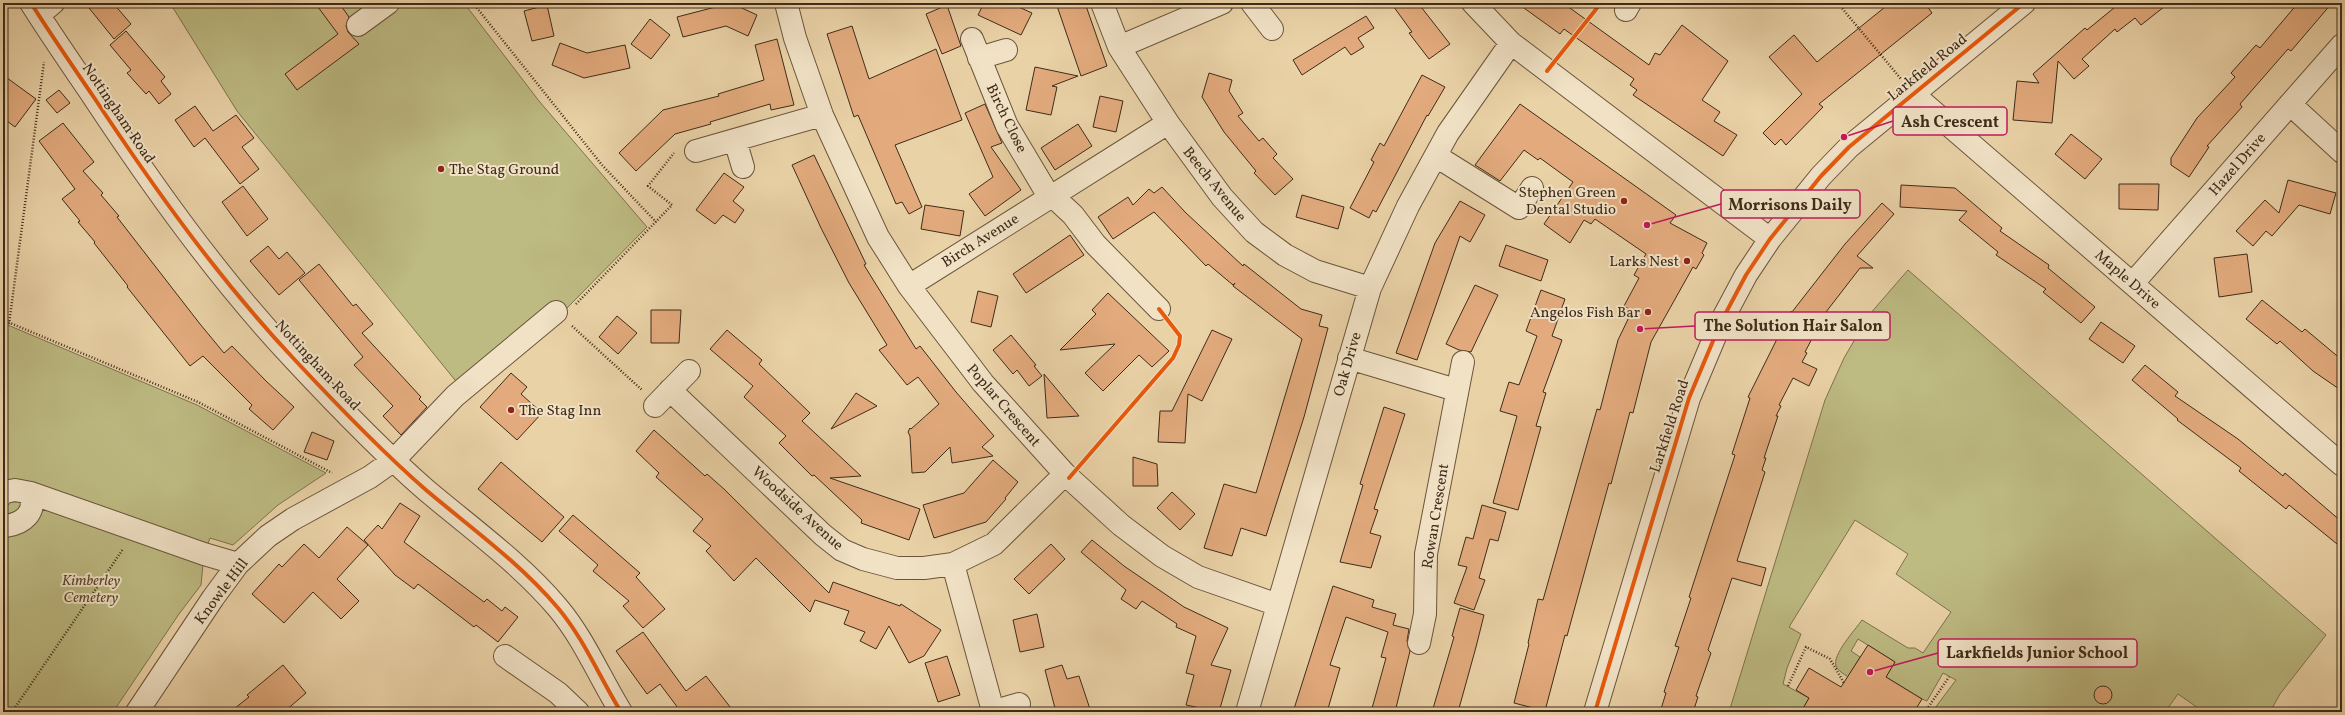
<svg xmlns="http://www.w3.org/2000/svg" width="2345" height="715" font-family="Vollkorn,serif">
	<rect width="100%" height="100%" fill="#ead2a7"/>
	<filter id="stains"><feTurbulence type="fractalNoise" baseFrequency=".005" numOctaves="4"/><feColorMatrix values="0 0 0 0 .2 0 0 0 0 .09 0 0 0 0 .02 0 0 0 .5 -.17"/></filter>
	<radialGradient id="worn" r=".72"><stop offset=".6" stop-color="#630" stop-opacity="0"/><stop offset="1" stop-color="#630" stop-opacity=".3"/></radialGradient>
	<!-- green -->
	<path fill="#bdba82" stroke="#7e724e" d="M170,3H464L539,101L647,227L566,309L459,385L237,111Z
		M1908,270L2326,635L2280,694L2270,712H2200L2201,710L2178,694L2165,712H1932L1956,680L1943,673L1927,701L1922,699L1886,677L1895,662L1858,639L1851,651L1860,657L1848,677C1844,674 1838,671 1836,666C1832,655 1855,630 1862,620L1908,648H1915L1923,653L1951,612L1896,574L1908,554L1855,520L1789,627L1801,634L1787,668L1783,684L1809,698L1801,712H1729L1825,400L1844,358L1869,315Z
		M3,323L197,405L326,473L278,505L233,545L210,538L204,554L201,585L179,614L113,712H3Z"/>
	<!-- building -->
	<path fill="#e3ab7d" stroke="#3f2b19" d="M85,3H113L131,24L114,39Z
		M315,3H339L349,17L346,26L348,32L359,44L297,90L285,74L338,34Z
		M731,3L757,15L748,36L726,26L683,37L677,17Z
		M984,3H1010L1032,13L1021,35L978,15Z
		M1056,3H1085L1107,66L1081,76Z
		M1391,3H1418L1450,44L1429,59L1409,33L1412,32Z
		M1517,3H1563L1649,65L1655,53L1660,55L1682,25L1728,61L1702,100L1720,112L1714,121L1737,135L1723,156L1633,95L1637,90L1630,85L1634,79L1564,29L1560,34Z
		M1890,3H1925L1932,13L1819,104L1823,107L1786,145L1781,139L1775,145L1763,133L1802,94L1769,57L1794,35L1817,62Z
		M2120,3H2169L2141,25L2135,18L2117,32L2115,29L2082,59L2089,66L2074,79L2058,61L2052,123L2013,120L2017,81L2039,83L2033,74L2085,28L2087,30Z
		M2298,3H2332L2291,51L2288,49L2240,104L2242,107L2207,146L2209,147L2189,177L2171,165V158L2197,118L2235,77L2231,73L2256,45L2260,48Z
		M547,5L554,36L532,41L524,11Z
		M947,5L961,46L942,54L926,14Z
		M1366,16L1374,28L1358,38L1364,47L1351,55L1345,47L1302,75L1293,60Z
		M650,19L670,35L651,59L631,44Z
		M852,26L869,79L936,49L962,120L895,145L922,207L909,214L902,202L896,204L858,115L854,117L827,34Z
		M126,31L165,77L161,81L171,94L159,104L149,91L146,94L127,73L131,70L110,45Z
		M777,39L794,105L771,110L770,104L710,122L711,124L675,134L636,171L619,153L663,110L719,96L718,94L764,80L755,45Z
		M560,43L587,53L625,45L630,68L584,78L552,65Z
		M1035,67L1078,76L1052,86L1057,87L1051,115L1026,110Z
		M1209,73L1232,80L1229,91L1243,113L1238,116L1259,141L1263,138L1277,154L1273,158L1293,179L1275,195L1254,173L1256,171L1224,132L1202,97Z
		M3,75L36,99L15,127L3,118Z
		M1422,75L1445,87L1428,116L1427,115L1376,212L1373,210L1369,218L1350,208L1374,162L1371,160L1380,143L1384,146Z
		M59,90L70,103L57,113L46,100Z
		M1100,96L1123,101L1116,132L1093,127Z
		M985,104L1002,143L991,147L1021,190L985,216L969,194L993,177L965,113Z
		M1520,104L1676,215L1670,223L1707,243L1702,253L1704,255L1696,269L1693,267L1651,342L1633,413L1630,412L1611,484L1609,483L1567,636L1565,635L1545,711L1514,703L1529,644L1528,643L1538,599L1543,600L1597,409L1600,410L1618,340L1632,311L1624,306L1639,278L1634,275L1646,254L1595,219L1591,224L1584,220L1570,243L1544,224L1573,182L1540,158L1538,160L1524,150L1500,181L1475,165Z
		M195,106L213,131L236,115L254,138L242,147L259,169L240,184L205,138L194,147L175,120Z
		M63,123L94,162L83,171L103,193L101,195L119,216L117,217L200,324L224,353L232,346L266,381L294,407L273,430L249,409L252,405L203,356L190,366L127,287L128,286L94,243L95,242L78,222L80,221L62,199L75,189L39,141Z
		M1078,124L1092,146L1055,170L1041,148Z
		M2071,134L2102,159L2085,179L2055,154Z
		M814,155L866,264L864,265L916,349L920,346L956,392L994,436L982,447L993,456L952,463L950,447L925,472L912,473L910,436L908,432L910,428L911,429L939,404L918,377L907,385L879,350L887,345L849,283L821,228L792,165Z
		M724,173L744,187L733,201L744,210L735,223L723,215L715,224L696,210Z
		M2288,180L2336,193L2330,214L2299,205L2272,236L2266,231L2253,246L2236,231L2265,200L2279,213Z
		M2119,184H2159L2158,210L2119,209Z
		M1901,185L1955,188L2002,228L2000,231L2049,265L2048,268L2095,307L2081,323L2043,292L2046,289L1996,255L1998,252L1959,220L1967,211L1900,207Z
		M243,186L268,219L247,236L222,202Z
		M1162,187L1185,212L1243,266L1244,264L1301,309L1322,315L1319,326L1328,328L1304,417L1266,536L1241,528L1232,556L1204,548L1224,484L1256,493L1302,339L1250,299L1233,286L1235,283L1233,285L1208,264L1206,266L1154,212L1113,239L1098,217L1128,197L1133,205L1149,189L1154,193Z
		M1302,195L1344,207L1338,229L1296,217Z
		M1460,201L1485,215L1470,242L1460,236L1417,360L1396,353L1435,243Z
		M1882,203L1894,214L1857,256L1873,268H1860L1826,312L1805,352L1807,353L1802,362L1817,369L1809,386L1793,378L1779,405L1781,406L1776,416H1778L1764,458H1766L1762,470L1765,472L1737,561L1766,568L1761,586L1732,578L1708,650L1711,653L1696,696L1698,697L1693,712H1660L1666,693L1664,692L1679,647L1675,646L1691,598L1689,597L1735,455L1732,454L1750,398L1748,397L1791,311L1792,312L1845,244Z
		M925,205L964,211L960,236L921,229Z
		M1070,235L1084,255L1026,293L1013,274Z
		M1506,245L1548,260L1541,281L1499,266Z
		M268,246L279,259L287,252L305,273L279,295L250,261Z
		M2247,254L2252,292L2219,297L2214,258Z
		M319,264L353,306L356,304L373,324L362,333L421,397L419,399L427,407L401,435L383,416L393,406L354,365L363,357L299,280Z
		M1475,285L1498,295L1471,352L1459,350L1446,344Z
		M1541,290L1565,299L1552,336L1562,340L1543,392L1546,393L1536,426L1541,427L1518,510L1493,503L1517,416L1500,411L1509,382L1519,385L1537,336L1526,331Z
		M978,291L998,296L991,327L971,322Z
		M1108,293L1169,351L1152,367L1139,355L1103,391L1085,373L1115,344L1060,350L1096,314L1092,310Z
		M2262,300L2302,332L2305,329L2342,360V391L2313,371L2280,341L2277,344L2246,319Z
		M651,310H681L679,343H651Z
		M617,316L637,333L618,354L599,337Z
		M2101,322L2135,346L2123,363L2089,339Z
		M727,330L762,360L759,364L810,413L802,421L861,476L830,478L920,509L909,540L861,523L862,520L814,475L812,476L779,443L786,436L744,397L753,386L710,349Z
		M1212,330L1232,339L1202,401L1188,394L1185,443L1158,442L1160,411H1172Z
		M1011,335L1036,365L1034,366L1042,376L1029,386L1017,370L1013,374L993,350Z
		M2145,365L2178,392L2175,396L2238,439L2283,476L2285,473L2342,522V548L2289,505L2286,509L2239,471L2241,468L2177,420L2178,419L2132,380Z
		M511,373L527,387L521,394L542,413L517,440L480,407Z
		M1044,374L1079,416L1047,418Z
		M856,393L877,406L831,429Z
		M1384,407L1405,414L1374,509L1378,510L1370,533L1381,536L1371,568L1340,562L1363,485L1360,484Z
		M654,430L705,476L707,474L724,489L829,593L833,582L900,606L901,604L941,630L924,656L909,663L889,626L876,649L860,641L865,632L844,624L849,611L815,600L810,612L756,558L734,581L706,551L711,546L693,531L703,519L656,477L659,473L636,451Z
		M312,432L334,441L327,460L304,452Z
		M1133,457L1157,464L1158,486H1133Z
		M993,460L1018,482L1005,498L1006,499L986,522L934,538L923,505L964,493Z
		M501,462L564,517L542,542L478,489Z
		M1172,492L1195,514L1180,530L1157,508Z
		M400,503L420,516L404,542L484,602L487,599L502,611L505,607L518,617L498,642L476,625L474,627L418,584L414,589L395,575L364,540L378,525L382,529Z
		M1482,505L1506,512L1498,541L1490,539L1479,578L1485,580L1474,610L1454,603L1467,567L1458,565L1466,537L1473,539Z
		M573,515L640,573L636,577L665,609L643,628L623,606L629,601L593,571L598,565L559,531Z
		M347,527L368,545L337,579L359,601L341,619L313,592L284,623L252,594L279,564L282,567L304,544L319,558Z
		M1092,540L1124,566L1184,607L1228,628L1211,665L1231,670L1219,712L1186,705L1194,675L1186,673L1196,636L1176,627L1177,624L1142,601L1136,609L1121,599L1126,590L1081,552Z
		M1051,544L1065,559L1029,594L1014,579Z
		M1333,586L1374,600L1372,607L1396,614L1393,625L1409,629L1407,641L1410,651L1395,712H1371L1386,658L1381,657L1388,632L1346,617L1330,665L1340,668L1327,712H1293Z
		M1460,608L1484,615L1476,647L1458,712H1432L1454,637L1452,636Z
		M1037,614L1044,647L1020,652L1013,620Z
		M643,632L686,691L706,676L734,712H681L660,684L647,694L616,651Z
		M1868,645L1895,662L1886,677L1922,699L1914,712H1801L1809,698L1796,690L1809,668L1841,687Z
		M947,656L960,695L938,702L925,663Z
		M283,665L306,693L284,712H230L249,697L247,695Z
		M1062,665L1067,679L1079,676L1091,712H1056L1045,670Z
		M2094 695a9 9 0 1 1 18 0a9 9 0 1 1-18 0Z"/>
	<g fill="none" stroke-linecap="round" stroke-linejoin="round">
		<!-- minor casing -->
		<g stroke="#6a553c" stroke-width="24">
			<path id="minor" d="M31,3C51,35 72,65 93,96C154,188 218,278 294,359C336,404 380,450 426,490C471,528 520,563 558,608C584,639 600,678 621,712
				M786,3L795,38L822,115L878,237L909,286L983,383L1065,474L1121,525L1162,556L1198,577L1278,605
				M1102,3L1119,47L1168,123L1222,197L1254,232L1285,255L1315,271L1370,288
				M1252,3L1272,29
				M1473,3L1511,43L1770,239
				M1626,10L1630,3
				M39,15L53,3
				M358,25L388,3
				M972,39L1007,126L1044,188L1073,215L1095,244L1159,309
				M1119,47L1222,3
				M979,58L1006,50
				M1913,94L2342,465
				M2290,104L2342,152
				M735,140L743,167
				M696,151L822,115
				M1436,156L1519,208L1532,188
				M2133,283L2342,45
				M909,286L1168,123
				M1349,358L1456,390
				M670,390L823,535L842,550L863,559L897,568H924L953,564L994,544L1065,474
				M655,406L689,371
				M31,493L204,554L238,564
				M3,494L5,492L15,490L31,493C36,513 24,523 6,526L3,524
				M953,564L993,711
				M1419,643L1425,614L1426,554L1463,362
				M505,656L558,693L578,712
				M137,712L213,598L238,564L268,536L293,519L370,477L394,460L455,396L556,312
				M991,712L1019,704
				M1247,712L1370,288L1408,206L1448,133L1511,43
				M1595,712L1689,398L1721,322L1746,275L1770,239L1821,176L1849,147L2024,3"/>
		</g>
		<!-- path -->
		<path stroke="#3f2b19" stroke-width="2.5" stroke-dasharray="1 2" stroke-linecap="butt" d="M473,3L602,165L656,222
			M1840,3L1841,7L1901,79
			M576,304L672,205L648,186L674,153
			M3,320L198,402L332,473
			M9,324L44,62
			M572,326L642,390
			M1788,686L1806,647L1830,659L1844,683
			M12,712L123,549
			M1925,712L1949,677"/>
		<!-- minor -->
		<use href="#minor" stroke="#f1e2c6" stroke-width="22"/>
		<!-- cycleway casing -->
		<g stroke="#f1e2c6" stroke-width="6">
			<path id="cycleway" d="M31,3C51,35 72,65 93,96C154,188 218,278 294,359C336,404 380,450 426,490C471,528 520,563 558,608C584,639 600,678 621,712
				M1547,71L1601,3
				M1069,478L1173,358L1179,345L1180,336L1159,309
				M1595,712L1689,398L1721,322L1746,275L1770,239L1821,176L1849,147L2024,3"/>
		</g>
		<!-- cycleway -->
		<use href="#cycleway" stroke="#e8590c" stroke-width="4"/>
	</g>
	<!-- markers -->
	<g fill="#8f2418" stroke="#f1e2c6" stroke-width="1.5">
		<circle cx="441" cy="169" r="4"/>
		<circle cx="1624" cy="201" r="4"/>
		<circle cx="1687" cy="261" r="4"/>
		<circle cx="1648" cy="312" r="4"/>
		<circle cx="511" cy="410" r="4"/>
	</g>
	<g text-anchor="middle" stroke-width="4" stroke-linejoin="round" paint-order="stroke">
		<!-- street labels -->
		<g font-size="15" fill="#3f2b19" stroke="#f1e2c6">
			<text transform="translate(1927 67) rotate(-39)" y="5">Larkfield Road</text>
			<text transform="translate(119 113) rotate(56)" y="5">Nottingham Road</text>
			<text transform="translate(1007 118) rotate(64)" y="5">Birch Close</text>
			<text transform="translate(2237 164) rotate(-49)" y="5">Hazel Drive</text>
			<text transform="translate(1215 184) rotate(51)" y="5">Beech Avenue</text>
			<text transform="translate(980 240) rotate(-32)" y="5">Birch Avenue</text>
			<text transform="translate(2128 279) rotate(41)" y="5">Maple Drive</text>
			<text transform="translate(1347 364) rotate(-74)" y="5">Oak Drive</text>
			<text transform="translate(318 365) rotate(47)" y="5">Nottingham Road</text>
			<text transform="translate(1004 405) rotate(49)" y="5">Poplar Crescent</text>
			<text transform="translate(1669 426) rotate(-72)" y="5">Larkfield Road</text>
			<text transform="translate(798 508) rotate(42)" y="5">Woodside Avenue</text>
			<text transform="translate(1435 516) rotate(-81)" y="5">Rowan Crescent</text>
			<text transform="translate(221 591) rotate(-53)" y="5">Knowle Hill</text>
		</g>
		<!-- poi labels -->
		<g font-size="15" fill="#3f2b19" stroke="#f1e2c6" text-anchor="end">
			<text x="449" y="174" text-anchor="start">The Stag Ground</text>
			<text x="1616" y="197">Stephen Green<tspan x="1616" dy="17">Dental Studio</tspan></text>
			<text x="1679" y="266">Larks Nest</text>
			<text x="1640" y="317">Angelos Fish Bar</text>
			<text x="519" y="415" text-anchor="start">The Stag Inn</text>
		</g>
		<!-- park labels -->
		<g font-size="15" font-style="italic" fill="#58482e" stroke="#f1e2c6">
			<text x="91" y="585">Kimberley<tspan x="91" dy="17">Cemetery</tspan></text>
		</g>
	</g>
	<!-- callouts -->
	<path fill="none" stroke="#c2185b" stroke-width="1.5" d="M1844 137L1893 121M1647 225L1721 204M1640 329L1695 326M1870 672L1938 653"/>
	<g fill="#c2185b" stroke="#f1e2c6" stroke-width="1.5">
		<circle cx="1844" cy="137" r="4"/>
		<circle cx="1647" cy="225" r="4"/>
		<circle cx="1640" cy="329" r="4"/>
		<circle cx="1870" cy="672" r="4"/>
	</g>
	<g fill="#f1e2c6" stroke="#c2185b" stroke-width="1.5">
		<rect x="1893" y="107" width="114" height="28" rx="4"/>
		<rect x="1721" y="190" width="139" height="28" rx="4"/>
		<rect x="1695" y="312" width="195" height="28" rx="4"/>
		<rect x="1938" y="639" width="199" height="28" rx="4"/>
	</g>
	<g font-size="16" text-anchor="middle" font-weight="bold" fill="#3f2b19">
		<text x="1950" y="127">Ash Crescent</text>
		<text x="1790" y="210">Morrisons Daily</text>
		<text x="1793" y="331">The Solution Hair Salon</text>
		<text x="2037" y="658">Larkfields Junior School</text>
	</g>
	<!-- margin -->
	<rect width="2345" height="715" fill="none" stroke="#ead2a7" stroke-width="16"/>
	<rect x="4" y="4" width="2337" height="707" fill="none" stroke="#3f2b19" stroke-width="2"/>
	<rect x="8" y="8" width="2329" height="699" fill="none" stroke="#3f2b19"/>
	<rect width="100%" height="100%" filter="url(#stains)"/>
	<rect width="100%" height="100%" fill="url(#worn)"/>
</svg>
